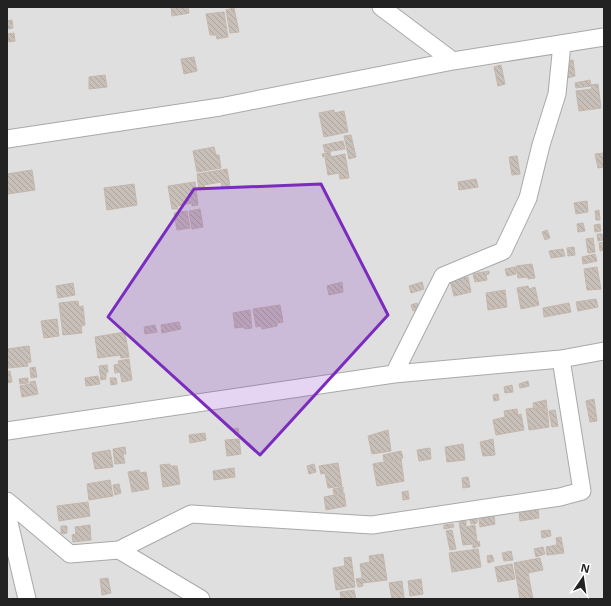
<svg xmlns="http://www.w3.org/2000/svg" width="611" height="606" font-family="'Open Sans',sans-serif">
	<defs>
		<pattern id="building-back-hatch" width="6" height="6" patternUnits="userSpaceOnUse"><rect width="6" height="6" fill="#c7bfb8"/><path d="M-1 5l2 2M0 0l6 6M5-1l2 2" fill="none" stroke="#aba49e"/></pattern>
	</defs>
	<rect width="100%" height="100%" fill="#f2efe9"/>
	<!-- residential -->
	<path fill="#e0dfdf" d="M7,7H604V599H7Z"/>
	<!-- building -->
	<path fill="url(#building-back-hatch)" stroke="#c4b6ab" d="M171,7H188L189,13L172,16Z
		M234,8L239,32L230,33L226,10Z
		M224,12L228,37L217,39L216,35H210L206,14Z
		M12,20L13,28L7,29V21Z
		M14,33L15,41L9,42L7,34Z
		M194,57L197,71L184,74L181,59Z
		M573,60L575,76L567,78L564,61Z
		M501,65L505,84L498,86L494,67Z
		M105,75L107,87L89,89V77Z
		M590,80L591,86L576,88L575,83Z
		M598,84L601,108L579,111L576,91L592,89L591,85Z
		M334,110V113L344,111L348,132L324,137L319,113Z
		M351,135L356,157L349,159L344,136Z
		M343,141L345,149L325,152L323,145Z
		M214,147L216,155H219L221,168L197,172L193,151Z
		M330,152L331,156L323,157L322,154Z
		M604,153V167L598,168L595,154Z
		M345,154L349,178L340,179L339,173L328,175L325,158Z
		M517,156L520,174L512,175L509,157Z
		M227,169L230,186L222,187L221,182L204,185L205,189L199,190L197,174Z
		M32,170L35,190L8,194L7,174Z
		M476,179L478,187L459,190L458,182Z
		M195,182L198,205L192,206V203L177,206L178,209H172L168,186Z
		M134,184L137,205L107,210L104,188Z
		M587,201L588,212L576,214L574,203Z
		M200,209L203,227L192,229L189,211Z
		M599,210L600,220H596L595,211Z
		M187,211L190,228L177,230L174,213Z
		M583,223L585,231L578,232L577,224Z
		M600,224L601,231L595,232L594,225Z
		M547,230L550,238L545,240L542,232Z
		M597,234H602L603,240L598,241Z
		M593,238L595,252L588,253L586,239Z
		M604,242V250L600,251L599,243Z
		M574,247L575,255L568,256L567,248Z
		M563,249L565,256L551,258L549,251Z
		M595,254L597,261L583,264L582,257Z
		M532,264L535,278L528,279V277L518,278L516,266Z
		M515,267L516,274L507,276L505,269Z
		M597,267L601,289L587,290L584,269Z
		M489,271V274L486,275L487,280L475,282L473,274Z
		M468,277L471,292L454,296L450,280Z
		M342,282L343,292L329,295L327,286Z
		M422,282L424,289L411,293L409,286Z
		M73,283L75,295L58,298L56,286Z
		M528,286L529,289L535,287L539,305L521,309L517,288Z
		M505,290L507,307L488,310L486,293Z
		M596,299L598,307L578,311L576,302Z
		M78,301L79,307L83,306L85,325L81,326L82,333L63,335L59,303Z
		M417,303L419,310L413,311L411,305Z
		M569,303L571,312L544,317L543,308Z
		M280,305L283,322L277,323V326L262,329L261,326L256,327L253,309Z
		M250,310L252,328L245,329L244,327L235,328L233,313Z
		M57,319L59,336L44,338L41,321Z
		M179,322L181,329L162,333L161,325Z
		M155,325L157,332L145,334L144,327Z
		M125,332L129,357L121,358L120,355L98,358L95,337Z
		M29,346L31,362L27,363L28,366L8,368L7,349Z
		M129,359L132,380L122,382L120,372L115,373L114,365L119,364L118,361Z
		M107,365L108,372L106,373V379L101,380L99,366Z
		M35,367L37,377L31,378L30,368Z
		M10,371L12,382L7,383V372Z
		M98,376L100,384L86,386L85,378Z
		M28,378V383L20,384L19,379Z
		M110,378H116L117,384L111,385Z
		M35,381L38,394L22,397L20,386L30,384V382Z
		M528,381L529,386L520,388L519,384Z
		M512,385L513,392L505,393L504,387Z
		M498,394L499,400L494,401L493,395Z
		M594,399L597,421L590,422L586,401Z
		M546,400L547,407L534,409L533,403Z
		M533,408L534,410L547,408L549,427L529,430L526,409Z
		M517,409L518,415L521,414L524,430L496,435L493,420L505,417L504,411Z
		M555,410L558,426L552,427L549,411Z
		M238,428L239,433L235,435L233,429Z
		M388,430L391,451L372,454L368,436Z
		M205,433L206,440L190,443L189,435Z
		M239,439L241,454L227,456L225,440Z
		M493,439L495,455L483,456L480,442Z
		M463,444L465,460L447,462L445,447Z
		M125,447L126,454H123L125,463L115,464L113,449Z
		M430,448L431,459L419,461L417,450Z
		M110,450L113,467L95,469L92,453Z
		M401,451L403,458L384,461L383,455Z
		M401,459L404,481L377,486L373,464Z
		M338,463L342,486L328,488L325,473L321,474L319,466Z
		M170,464V466H177L180,484L163,487L160,465Z
		M314,464L316,472L309,474L307,466Z
		M234,468L235,477L214,480L213,471Z
		M139,470L140,473L146,472L149,489L132,492L128,472Z
		M468,477L470,487L463,488L462,478Z
		M110,480L113,496L89,500L87,484Z
		M119,484L121,493L115,495L113,485Z
		M343,487V492L334,494L333,489Z
		M408,491L409,499L403,500L402,492Z
		M344,493L346,506L326,510L324,497Z
		M88,502L90,516L59,521L57,506Z
		M538,509L539,518L520,521L519,512Z
		M494,516L495,524L480,527L479,519Z
		M477,519V523L471,524L470,520Z
		M466,521V527L475,525L477,542L479,541L480,546L473,548V544L463,545L459,522Z
		M453,524L454,527L444,529V525Z
		M90,525L91,540L73,542L72,535L76,534L75,527Z
		M61,526H67V533L61,534Z
		M452,530L456,549L450,550L446,531Z
		M550,530L551,536L542,538L541,531Z
		M561,537L564,553L547,555L546,547L557,545L556,538Z
		M543,547L545,554L536,557L534,549Z
		M478,549L481,567L452,572L449,553Z
		M511,551L513,560L504,561L502,553Z
		M383,554L387,580L363,583L360,564L370,562L369,556Z
		M492,555L494,561L488,563L487,556Z
		M351,557L355,587L336,590L333,568L345,566L344,558Z
		M540,558L543,570L528,573L533,599H520L514,563Z
		M512,564L515,579L498,582L495,567Z
		M108,578L111,593L102,595L100,579Z
		M361,578L363,586L358,587L356,579Z
		M421,579L423,594L410,596L408,581Z
		M402,581L404,598L392,599L389,583Z
		M354,590L356,599H341L340,592Z"/>
	<g fill="none" stroke-linecap="round" stroke-linejoin="round">
		<!-- minor casing -->
		<g stroke="#a9a9a9" stroke-width="19">
			<path id="minor" d="M381,7L453,61L604,37
				M7,139L220,107L453,61
				M394,374L443,276L503,251L528,198L541,145L557,94L562,44
				M7,431L394,374L561,359L604,351
				M7,501L70,554L119,550L191,514L372,525L560,497L582,491L561,359
				M7,514L27,599
				M119,550L201,599"/>
		</g>
		<!-- minor -->
		<use href="#minor" stroke="#fff" stroke-width="17"/>
	</g>
	<!-- marked area -->
	<path fill="#7b2cbf" fill-opacity="0.2" stroke="#7b2cbf" stroke-width="3" stroke-linejoin="round" d="M321,184L388,315L260,455L108,317L194,189Z"/>
	<!-- border -->
	<rect width="611" height="606" fill="none" stroke="#222222" stroke-width="16"/>
	<!-- north arrow -->
	<g transform="translate(583 578) rotate(13)" stroke="#ffffff" stroke-width="3" paint-order="stroke">
	<path d="M0-3L7 15L0 10L-7 15Z" fill="#222222"/>
	<text y="-6" font-size="11" font-weight="bold" text-anchor="middle" fill="#222222">N</text>
	</g>
</svg>
